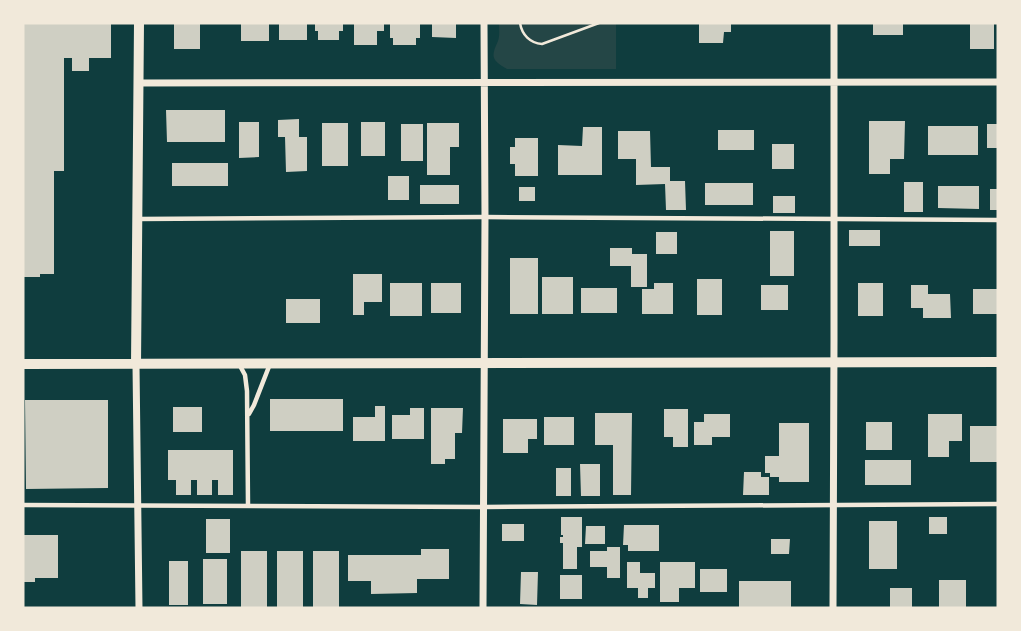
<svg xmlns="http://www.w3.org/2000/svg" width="1021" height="631" font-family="Karla,sans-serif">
	<rect width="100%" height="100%" fill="#0f3d3e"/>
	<!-- green -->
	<path fill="#244646" d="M499,23H616V69H507C491,60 491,56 498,41C500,35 499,29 499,23Z"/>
	<!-- building -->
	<path fill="#cfcfc3" d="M23,23H111V58H89V71H72V58H64V171H54V274H40V277H23Z
		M174,23H200V49H174Z
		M241,23H269V41H241Z
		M279,23H307V40H279Z
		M315,23H343V31H339V40H318V31H315Z
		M354,23H384V31H377V45H354Z
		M390,23H420V38H416V45H393V38H390Z
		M432,23H456V38L432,37Z
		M699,23H731V32H724L723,43H699Z
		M873,23H903V35H873Z
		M970,23H994V49H970Z
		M166,110H225V142H167Z
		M299,119V137H307V171L286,172L285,137H278V120Z
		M869,121H905L904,159H890V174H869Z
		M239,122H259V157L239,158Z
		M361,122H385V156H361Z
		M322,123H348V166H322Z
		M427,123H459V147H450V175H427Z
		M401,124H423V161H401Z
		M987,124H998V148H987Z
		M928,126H978V155H928Z
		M583,127H602V175H558V145L582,146Z
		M718,130H754V150H718Z
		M618,131H650L651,167H670V181H685L686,210H666L665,184L636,185V159H618Z
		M515,138H538V176H515V164H510V147H515Z
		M772,144H794V169H772Z
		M172,163H228V186H172Z
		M388,176H409V200H388Z
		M904,182H923V212H904Z
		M705,183H753V205H705Z
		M420,185H459V204H420Z
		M938,186H979V209L938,208Z
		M519,187H535V201H519Z
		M990,189H998V210H990Z
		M773,196H795V213H773Z
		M849,230H880V246H849Z
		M770,231H794V276H770Z
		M656,232H677V254H656Z
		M610,248H632V254H647V287H631V266H610Z
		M510,258H538V314H510Z
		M353,274H382V302H364V315H353Z
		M542,277H573V314H542Z
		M697,279H722V315H697Z
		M390,283H422V316H390Z
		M431,283H461V313H431Z
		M654,283H673V314H642V289H654Z
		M858,283H883V316H858Z
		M761,285H788V310H761Z
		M911,285H928V294H950L951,318H923V308H911Z
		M581,288H617V313H581Z
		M973,289H998V314H973Z
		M286,299H320V323H286Z
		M270,399H343V431H270Z
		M25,400H108V488L26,489Z
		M375,406H385V441H353V417H375Z
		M173,407H202V432H173Z
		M410,408H424V439H392V415H410Z
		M431,408H463L462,433H455V459H445V464H431Z
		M664,409H688V447H673V437H664Z
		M595,413H632L631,495H613V445H595Z
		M704,414H730V437H712V445H694V422H704Z
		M928,414H962V441H949V457H928Z
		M544,417H574V445H544Z
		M503,419H537V439H528V453H503Z
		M866,422H892V450H866Z
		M779,423H809V482H779V477H770V473H765V456H779Z
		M970,426H998V462H970Z
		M168,450H233V495H218V480H212V495H197V480H191V495H176V480H168Z
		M865,460H911V485H865Z
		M580,464H600V496H581Z
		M556,468H571V496H556Z
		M744,472H761V477H769V495H743Z
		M561,517H582V547H577V569H563V543H560V537H563V535H561Z
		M929,517H947V534H929Z
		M206,519H230V553H206Z
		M869,521H897V569H869Z
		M502,524H524V541H502Z
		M624,525H659V551H628V545H623Z
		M586,526H605V544H585Z
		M23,535H58V578H35V582H23Z
		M771,539H790L789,554H771Z
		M607,547H620V578H607V567H590V551H607Z
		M421,549H449V579H417V593L371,594V581H348V555H421Z
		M241,551H267V608H241Z
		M277,551H303V608H277Z
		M313,551H339V607H313Z
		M203,559H227V604H203Z
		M169,561H188V605H169Z
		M627,562H640V573H655V588H648V598H638V588H627Z
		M660,562H695V588H679V602H660Z
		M700,569H727V592H700Z
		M521,572H538L537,605L520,604Z
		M560,575H582V599H560Z
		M939,580H966V608H939Z
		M739,581H791V608H739Z
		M890,588H912V608H890Z"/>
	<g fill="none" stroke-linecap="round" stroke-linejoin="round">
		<!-- path -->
		<path stroke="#f1e9da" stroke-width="2.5" d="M520,23C522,35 530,43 542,44L599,23"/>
		<!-- service -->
		<path stroke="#f1e9da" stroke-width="4.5" d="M138,219L485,217L998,220
			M239,364L245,375L247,391L248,505
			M249,414L254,405L270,364
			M23,505L484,507L998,504"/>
		<!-- minor -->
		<path stroke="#f1e9da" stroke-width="7" d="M139,83L998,82
			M136,365L139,608
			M483,608L485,217L484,23
			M833,608L834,341V23"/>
		<!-- tertiary -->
		<path stroke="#f1e9da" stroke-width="10" d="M23,364L998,362
			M136,365L139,23"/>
	</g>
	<!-- border -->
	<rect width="1021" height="631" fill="none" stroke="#f1e9da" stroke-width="49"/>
</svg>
